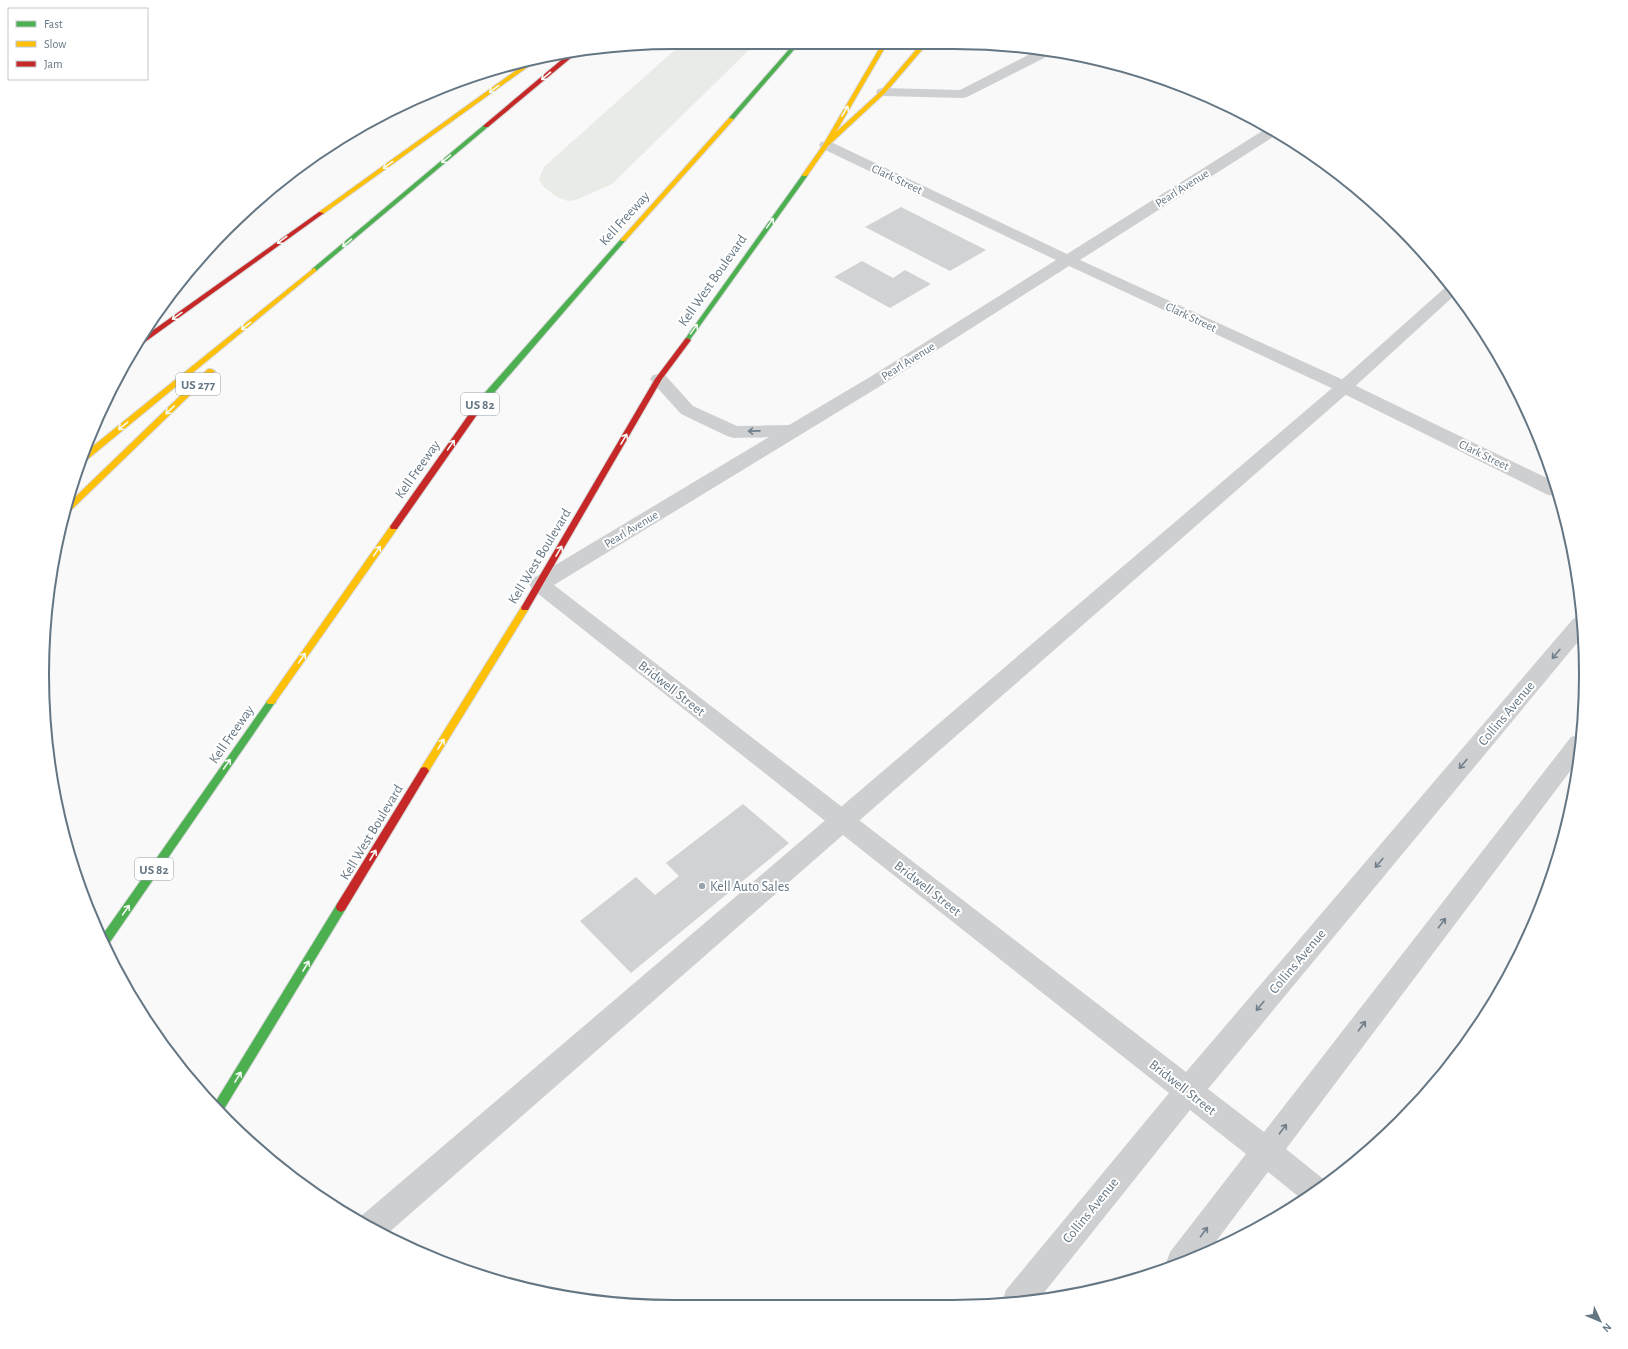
<svg xmlns="http://www.w3.org/2000/svg" width="1628" height="1349" font-family="'Alegreya Sans',sans-serif">
	<rect width="100%" height="100%" fill="#f9f9f9"/>
	<!-- green -->
	<path fill="#e8ebe6" d="M753,46L612,184L576,200L568,201L557,197L544,187L539,179L544,167L678,47Z"/>
	<!-- building -->
	<path fill="#d0d2d3" d="M901,207L986,250L950,271L865,227Z
		M862,261L893,278L905,270L931,284L890,308L834,277Z
		M743,804L789,843L631,973L580,921L636,877L655,895L679,876L666,863Z"/>
	<g fill="none" stroke-linecap="round" stroke-linejoin="round">
		<!-- fast casing -->
		<g stroke="#d5d6d7" stroke-width="2">
			<path id="fast" d="M793,45H798L733,120H729V118Z
				M484,125L489,126L316,271H312V269Z
				M803,174L808,175L689,341H685V339Z
				M623,238L626,240L625,241L487,401H481V397L621,239Z
				M271,698L274,700L276,702L274,704L108,945L106,946L101,937L268,700Z
				M341,902L345,904L346,907L345,910L221,1114L213,1106L337,904Z"/>
		</g>
		<!-- slow casing -->
		<g stroke="#d5d6d7" stroke-width="2">
			<path id="slow" d="M882,44H887L836,132L881,91L921,44H927L885,93L828,146L807,176H803L802,175L823,145Z
				M540,58L323,214H319V212L532,59Z
				M729,118L734,119L625,241H621V239Z
				M314,268L316,269V271L83,463H79L82,455Z
				M208,369H211L215,371L68,513H64L67,505Z
				M394,524L397,525L398,527L397,529L274,704H268L266,702L268,700L391,525Z
				M525,605L529,608L528,610L427,774L424,775L421,774L419,771L421,768L522,606Z"/>
		</g>
		<!-- jam casing -->
		<g stroke="#d5d6d7" stroke-width="2">
			<path id="jam" d="M578,50V52L488,127H484V125L572,51Z
				M319,212L324,213L138,347L134,348L138,341Z
				M687,338L691,340L662,379L528,610H522L521,608L522,606L655,379L685,339Z
				M481,397H487L488,399L397,529H391L390,527L391,525Z
				M424,767L427,768L429,771L427,774L345,910L341,912L337,910L336,907L337,904L421,768Z"/>
		</g>
		<!-- lane -->
		<path fill="#cecfd0" fill-rule="evenodd" d="M1038,50L1051,53L1050,55L967,97L962,98L883,96L878,95L876,92L878,89L883,88L960,90Z
			M1448,285L1456,294L1350,391L386,1235L358,1222L360,1217L1338,383Z"/>
		<!-- street -->
		<path fill="#cecfd0" fill-rule="evenodd" d="M1267,128L1278,134L1080,260L1350,383L1553,481L1557,496L1548,495L1338,391L1069,266L882,385L554,585L1186,1072L1573,619L1580,616L1582,637L1208,1089L1264,1132L1571,737L1580,734L1577,762L1286,1149L1327,1182L1304,1201L1268,1172L1208,1252L1196,1259L1168,1267L1166,1263L1170,1252L1246,1154L1190,1110L1039,1299L1002,1302L1006,1290L1169,1093L532,589L529,584L532,579L769,437L734,438L727,436L681,414L653,383L650,379L653,375L659,374L665,375L693,406L737,426L789,425L870,377L1056,260L821,148L819,145L821,142L826,141L831,142L1067,254Z"/>
		<!-- fast -->
		<use href="#fast" fill="#4caf50" fill-rule="evenodd"/>
		<!-- slow -->
		<use href="#slow" fill="#ffc107" fill-rule="evenodd"/>
		<!-- jam -->
		<use href="#jam" fill="#c62828" fill-rule="evenodd"/>
	</g>
	<!-- one-way arrows -->
	<defs><path id="oneway-shaft" d="M-6 0H5M1.5-3L5.5 0L1.5 3" fill="none" stroke-width="1.6" stroke-linecap="round" stroke-linejoin="round"/></defs>
	<g stroke="#f6fbf6">
		<use href="#oneway-shaft" transform="translate(546 76) rotate(140)"/>
		<use href="#oneway-shaft" transform="translate(494 89) rotate(144)"/>
		<use href="#oneway-shaft" transform="translate(845 111) rotate(-59)"/>
		<use href="#oneway-shaft" transform="translate(446 159) rotate(140)"/>
		<use href="#oneway-shaft" transform="translate(388 165) rotate(144)"/>
		<use href="#oneway-shaft" transform="translate(770 223) rotate(-55)"/>
		<use href="#oneway-shaft" transform="translate(282 240) rotate(144)"/>
		<use href="#oneway-shaft" transform="translate(347 243) rotate(140)"/>
		<use href="#oneway-shaft" transform="translate(177 316) rotate(144)"/>
		<use href="#oneway-shaft" transform="translate(246 326) rotate(141)"/>
		<use href="#oneway-shaft" transform="translate(694 329) rotate(-55)"/>
		<use href="#oneway-shaft" transform="translate(170 410) rotate(136)"/>
		<use href="#oneway-shaft" transform="translate(123 426) rotate(141)"/>
		<use href="#oneway-shaft" transform="translate(624 439) rotate(-60)"/>
		<use href="#oneway-shaft" transform="translate(451 445) rotate(-55)"/>
		<use href="#oneway-shaft" transform="translate(377 551) rotate(-55)"/>
		<use href="#oneway-shaft" transform="translate(559 551) rotate(-60)"/>
		<use href="#oneway-shaft" transform="translate(302 658) rotate(-55)"/>
		<use href="#oneway-shaft" transform="translate(441 744) rotate(-59)"/>
		<use href="#oneway-shaft" transform="translate(227 764) rotate(-55)"/>
		<use href="#oneway-shaft" transform="translate(373 855) rotate(-59)"/>
		<use href="#oneway-shaft" transform="translate(126 910) rotate(-55)"/>
		<use href="#oneway-shaft" transform="translate(306 966) rotate(-59)"/>
		<use href="#oneway-shaft" transform="translate(238 1077) rotate(-59)"/>
	</g>
	<g stroke="#707f8b">
		<use href="#oneway-shaft" transform="translate(754 431) rotate(179)"/>
		<use href="#oneway-shaft" transform="translate(1556 654) rotate(130)"/>
		<use href="#oneway-shaft" transform="translate(1463 764) rotate(130)"/>
		<use href="#oneway-shaft" transform="translate(1379 863) rotate(130)"/>
		<use href="#oneway-shaft" transform="translate(1442 923) rotate(-53)"/>
		<use href="#oneway-shaft" transform="translate(1260 1006) rotate(130)"/>
		<use href="#oneway-shaft" transform="translate(1362 1026) rotate(-53)"/>
		<use href="#oneway-shaft" transform="translate(1283 1129) rotate(-53)"/>
		<use href="#oneway-shaft" transform="translate(1204 1232) rotate(-53)"/>
	</g>
	<!-- markers -->
	<circle fill="#99a4ac" stroke="#fff" stroke-width="1.5" cx="702" cy="886" r="4"/>
	<g text-anchor="middle" stroke-width="4" stroke-linejoin="round" paint-order="stroke">
		<!-- far-street labels -->
		<g font-size="12" fill="#657683" stroke="#fff">
			<text transform="translate(897 179) rotate(25)" y="4">Clark Street</text>
			<text transform="translate(1182 188) rotate(-32)" y="4">Pearl Avenue</text>
			<text transform="translate(1191 317) rotate(25)" y="4">Clark Street</text>
			<text transform="translate(908 361) rotate(-32)" y="4">Pearl Avenue</text>
			<text transform="translate(1484 455) rotate(26)" y="4">Clark Street</text>
			<text transform="translate(631 529) rotate(-31)" y="4">Pearl Avenue</text>
		</g>
		<!-- shield labels -->
		<g fill="#fff" stroke="#939fa8" stroke-width="1">
			<rect x="176" y="373" width="44" height="22" rx="3"/>
			<rect x="461" y="393" width="38" height="22" rx="3"/>
			<rect x="135" y="858" width="38" height="22" rx="3"/>
		</g>
		<g font-size="13" font-weight="bold" fill="#657683">
			<text x="198" y="389">US 277</text>
			<text x="480" y="409">US 82</text>
			<text x="154" y="874">US 82</text>
		</g>
		<!-- street labels -->
		<g font-size="14" fill="#657683" stroke="#fff">
			<text transform="translate(624 218) rotate(-48)" y="5">Kell Freeway</text>
			<text transform="translate(712 280) rotate(-55)" y="5">Kell West Boulevard</text>
			<text transform="translate(417 469) rotate(-55)" y="5">Kell Freeway</text>
			<text transform="translate(539 556) rotate(-59)" y="5">Kell West Boulevard</text>
			<text transform="translate(672 688) rotate(38)" y="5">Bridwell Street</text>
			<text transform="translate(1506 713) rotate(-50)" y="5">Collins Avenue</text>
			<text transform="translate(231 734) rotate(-55)" y="5">Kell Freeway</text>
			<text transform="translate(371 832) rotate(-59)" y="5">Kell West Boulevard</text>
			<text transform="translate(928 888) rotate(38)" y="5">Bridwell Street</text>
			<text transform="translate(1297 961) rotate(-50)" y="5">Collins Avenue</text>
			<text transform="translate(1183 1087) rotate(38)" y="5">Bridwell Street</text>
			<text transform="translate(1090 1210) rotate(-51)" y="5">Collins Avenue</text>
		</g>
		<!-- poi labels -->
		<g font-size="14" fill="#657683" stroke="#fff" text-anchor="start">
			<text x="710" y="891">Kell Auto Sales</text>
		</g>
	</g>
	<!-- crop -->
	<path d="M0 0H1628V1349H0ZM674 49H954A625 625 0 0 1 1579 674V675A625 625 0 0 1 954 1300H674A625 625 0 0 1 49 675V674A625 625 0 0 1 674 49Z" fill="#fff" fill-rule="evenodd"/>
	<path fill="none" stroke="#657683" stroke-width="2" d="M674 49H954A625 625 0 0 1 1579 674V675A625 625 0 0 1 954 1300H674A625 625 0 0 1 49 675V674A625 625 0 0 1 674 49Z"/>
	<!-- legend -->
	<rect x="8" y="8" width="140" height="72" fill="#ffffff" stroke="#c1c8cd"/>
	<rect x="16" y="21" width="20" height="6" fill="#4caf50" stroke="#c1c8cd"/>
	<text x="44" y="28" font-size="12" fill="#657683">Fast</text>
	<rect x="16" y="41" width="20" height="6" fill="#ffc107" stroke="#c1c8cd"/>
	<text x="44" y="48" font-size="12" fill="#657683">Slow</text>
	<rect x="16" y="61" width="20" height="6" fill="#c62828" stroke="#c1c8cd"/>
	<text x="44" y="68" font-size="12" fill="#657683">Jam</text>
	<!-- north arrow -->
	<g transform="translate(1600 1321) rotate(134)" stroke="#ffffff" stroke-width="3" paint-order="stroke">
	<path d="M0-3L7 15L0 10L-7 15Z" fill="#657683"/>
	<text y="-6" font-size="11" font-weight="bold" text-anchor="middle" fill="#657683">N</text>
	</g>
</svg>
